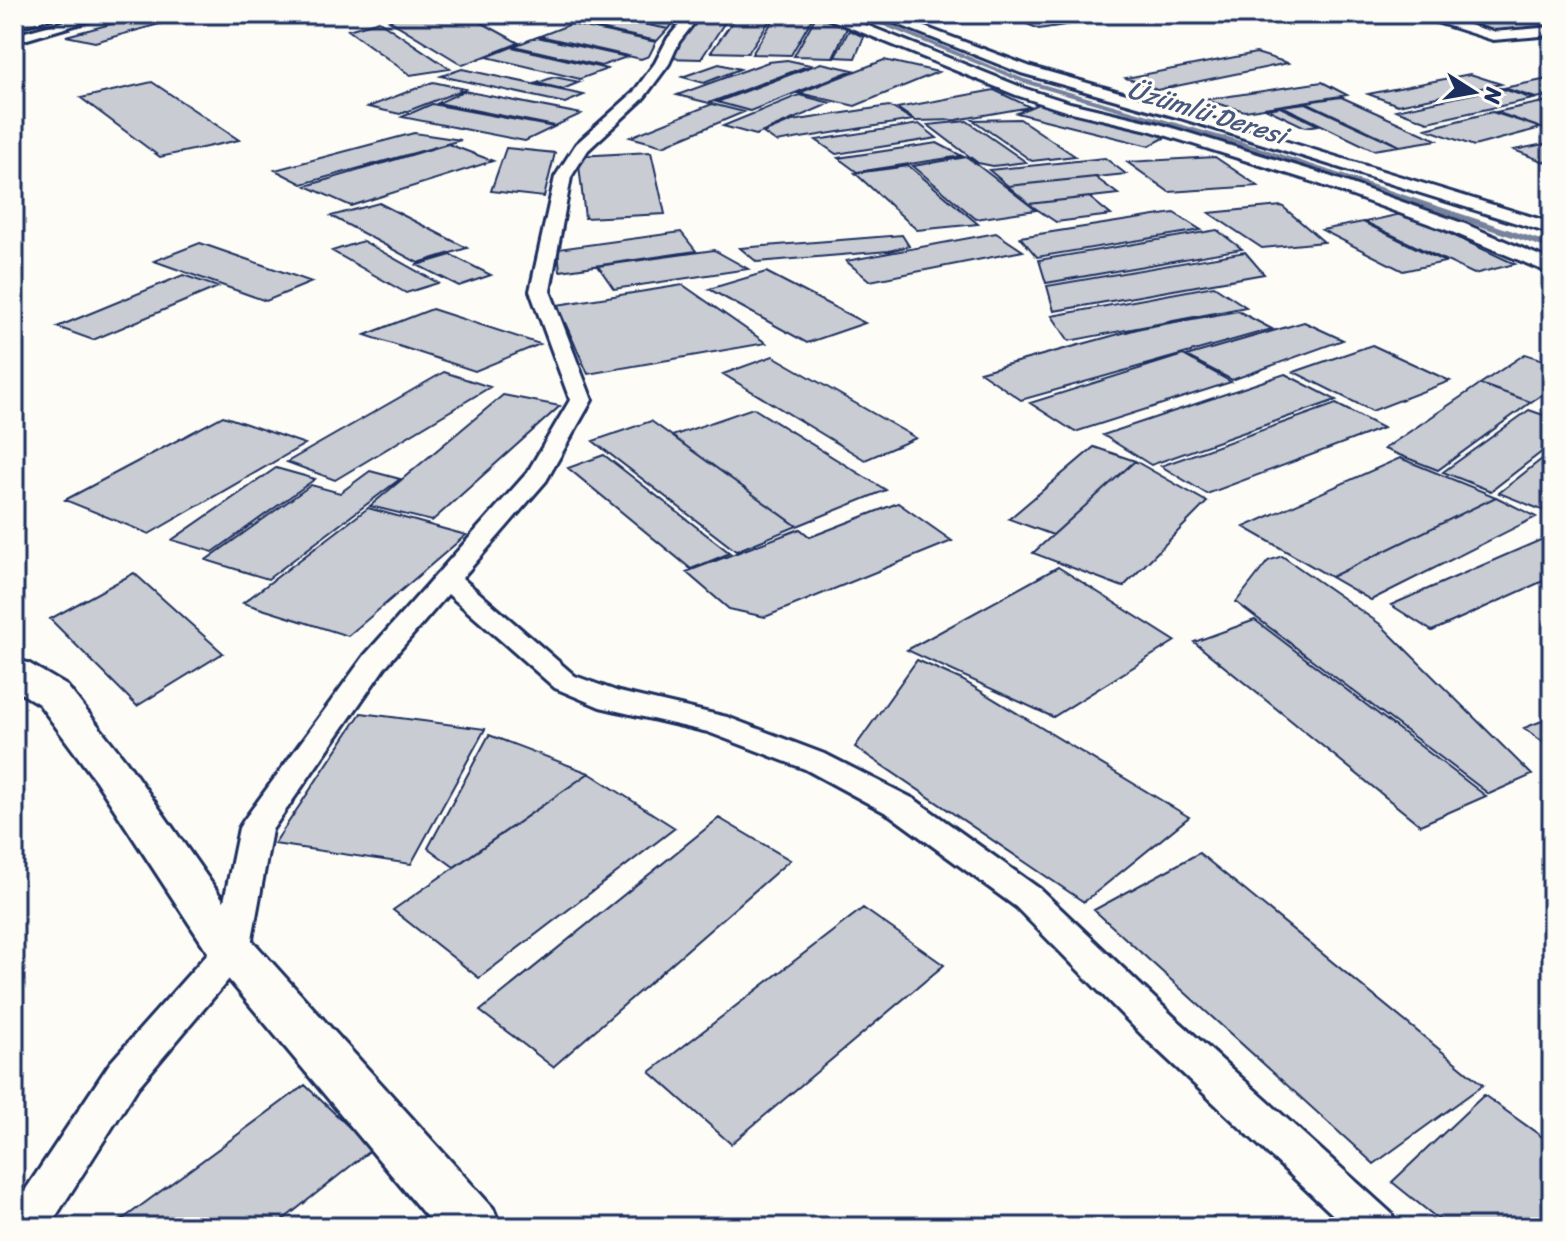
<svg xmlns="http://www.w3.org/2000/svg" width="1566" height="1241" font-family="Sriracha,sans-serif">
	<rect width="100%" height="100%" fill="#fdfcf7"/>
	<filter id="ink" filterUnits="userSpaceOnUse"><feTurbulence type="fractalNoise" baseFrequency=".0125" numOctaves="2"/><feDisplacementMap in="SourceGraphic" scale="16" xChannelSelector="R" yChannelSelector="G"/><feConvolveMatrix kernelMatrix="1 2 1 2 8 2 1 2 1" color-interpolation-filters="sRGB"/></filter>
	<g filter="url(#ink)">
		<g fill="none" stroke-linecap="round" stroke-linejoin="round">
			<!-- stream-far1 -->
			<path stroke="#76819c" stroke-width="4" d="M850,14L884,24L1024,81L1231,141"/>
			<!-- stream -->
			<path stroke="#76819c" stroke-width="6" d="M1225,139L1552,247"/>
		</g>
		<!-- building -->
		<path fill="#c9ccd3" stroke="#1b2f5e" stroke-width="2" d="M148,14H195L95,42L66,36Z
			M411,14H466L519,43L463,65L389,20Z
			M589,14H593L668,29L657,41L572,23Z
			M593,14H674L682,16L668,29Z
			M697,14H733L726,21L692,18Z
			M738,14H774L748,53L711,52Z
			M777,14L814,15L791,55L752,54Z
			M1003,14H1046L1071,24L1039,29Z
			M1050,14H1092L1102,18L1072,23Z
			M1431,14H1526L1457,23Z
			M1540,14L1552,16V25L1488,33L1462,24Z
			M816,16L847,28L833,57L794,56Z
			M379,21L450,69L410,75L348,30Z
			M692,21L725,22L701,59L665,58Z
			M571,24L656,42L649,56L641,59L540,36Z
			M849,30L864,37L855,58L835,57Z
			M537,37L627,57L601,66L514,46Z
			M512,47L607,69L580,79L487,57Z
			M1256,53L1288,63L1157,90L1126,78Z
			M787,60L810,65L709,103L677,95L768,62Z
			M884,60L938,72L855,106L799,93Z
			M821,63L853,70L750,111L717,102Z
			M719,64L740,69L704,83L682,77Z
			M462,69L584,95L565,103L441,76Z
			M1470,74L1501,84L1398,105L1368,94Z
			M554,77L580,82L563,89L537,83Z
			M1552,78V95L1536,98L1504,88Z
			M152,82L239,140L160,157L81,98Z
			M433,82L465,89L400,114L368,107Z
			M1322,82L1347,95L1245,111L1204,100Z
			M1500,88L1533,99L1428,122L1396,110Z
			M994,90L1030,107L956,120L916,121L897,108Z
			M464,91L581,114L555,126L438,103Z
			M799,95L831,103L756,135L723,126Z
			M1341,97L1437,140L1400,146L1306,102Z
			M1552,100L1550,131L1496,112Z
			M1306,103L1399,146L1373,150L1282,106Z
			M432,104L554,127L525,141L402,117Z
			M712,104L744,112L663,146L630,137Z
			M1038,104L1168,136L1149,146L1017,113Z
			M889,106L913,120L776,142L763,133L792,121Z
			M1280,107L1318,125L1305,127L1267,109Z
			M1492,112L1541,128L1474,146L1426,129Z
			M1020,119L1075,156L1032,161L973,120Z
			M967,121L1026,162L993,166L978,163L928,125Z
			M919,124L937,138L836,154L816,140Z
			M414,133L461,140L302,184L275,170Z
			M937,143L962,156L857,172L838,158Z
			M1549,143L1552,145V165L1514,150Z
			M448,144L493,161L351,206L306,186Z
			M506,148L555,153L544,197L491,191Z
			M651,152L665,214L585,218L578,156Z
			M967,157L1036,210L976,219L913,166Z
			M1215,157L1258,186L1169,192L1127,162Z
			M1105,158L1126,174L1008,186L989,170Z
			M909,166L978,224L917,230L855,173Z
			M1095,177L1118,194L1029,204L1008,186Z
			M1089,197L1111,215L1056,222L1029,204Z
			M379,203L467,248L418,263L331,216Z
			M1282,206L1324,242L1262,248L1209,213Z
			M1174,213L1201,230L1037,257L1020,237Z
			M1405,213L1515,264L1474,274L1365,222Z
			M1363,222L1445,262L1403,271L1322,230Z
			M1217,230L1242,249L1046,283L1039,260Z
			M681,232L696,251L560,271L558,249Z
			M996,233L1023,251L870,281L846,261Z
			M902,235L909,246L889,251L757,262L740,248Z
			M363,241L438,283L406,293L332,251Z
			M200,243L312,282L266,301L154,261Z
			M714,250L748,269L614,289L598,266Z
			M1245,252L1264,274L1054,311L1047,286Z
			M451,255L491,275L459,286L417,265Z
			M766,272L865,323L807,343L709,289Z
			M183,275L218,287L93,340L57,327Z
			M683,285L766,343L588,374L557,305Z
			M1214,286L1246,307L1069,341L1052,316Z
			M432,309L540,344L475,371L365,335Z
			M1238,311L1272,329L1021,400L980,372L1141,328Z
			M1304,322L1343,340L1232,380L1186,356Z
			M1372,345L1450,381L1372,411L1294,372Z
			M1525,354L1552,363V388L1531,402L1480,384Z
			M1183,355L1231,382L1075,432L1030,403Z
			M773,356L916,438L865,460L723,374Z
			M444,372L490,387L335,480L287,462Z
			M1285,374L1336,400L1151,465L1103,435Z
			M1480,384L1531,402L1438,470L1384,449Z
			M503,395L560,406L432,521L370,506Z
			M1336,404L1383,428L1207,494L1161,466Z
			M753,408L886,490L797,526L672,436Z
			M1529,410L1552,418V444L1491,491L1443,472Z
			M223,416L305,444L149,534L65,500Z
			M651,421L672,436L797,526L736,551L593,441Z
			M1094,447L1135,461L1053,535L1009,519Z
			M1552,451V514L1499,493Z
			M604,455L730,553L691,569L568,468Z
			M1400,458L1496,497L1331,577L1244,527Z
			M1135,461L1207,502L1123,587L1033,553Z
			M276,468L315,479L213,552L172,540Z
			M370,471L400,479L268,579L206,560L311,485L340,493Z
			M1496,497L1536,517L1371,600L1331,577Z
			M898,503L952,541L765,617L729,609L686,572L800,529L810,537Z
			M368,508L466,535L348,636L243,603Z
			M1552,535V577L1432,631L1391,605Z
			M1282,556L1380,624L1532,775L1489,794L1236,602L1268,561Z
			M1058,567L1175,641L1053,717L907,650Z
			M134,573L223,653L137,706L50,619Z
			M1255,620L1486,796L1420,825L1194,642Z
			M917,660L962,680L1189,817L1084,902L855,747Z
			M361,713L485,729L411,864L274,844Z
			M1552,717V749L1524,728Z
			M489,735L589,773L454,867L428,848Z
			M589,773L675,828L479,978L393,910Z
			M719,818L790,860L553,1067L480,1011Z
			M1199,853L1483,1085L1374,1164L1094,910Z
			M863,908L944,965L731,1144L650,1072Z
			M305,1085L372,1149L274,1227H112Z
			M1484,1095L1552,1144V1227H1448L1392,1182Z"/>
		<g fill="none" stroke-linecap="round" stroke-linejoin="round">
			<!-- street casing -->
			<g stroke="#1b2f5e" stroke-width="6">
				<path id="street" d="M92,14H112L14,43V35Z
					M688,14H701L679,42L669,64L643,99L588,150L571,177L550,291L592,400L546,481L462,578L575,676L619,692L727,717L827,755L914,799L1040,889L1173,1016L1391,1213L1398,1227H1346L1145,1038L1016,907L890,815L805,769L708,732L600,707L555,688L448,594L385,667L272,830L250,950L245,960L138,1087L49,1227H14V1207L110,1063L215,945L239,828L244,820L365,655L527,473L570,400L530,291L555,177L576,144L633,93L655,63L668,38Z
					M817,14H835L856,21L1026,89L1070,103L1159,124L1320,173L1465,224L1552,261V274L1452,232L1308,180L1148,130L1059,109L1016,95Z
					M872,14H890L1031,67L1190,112L1552,223V234L1180,118L1021,73Z
					M1411,14H1431L1493,32L1552,27V35L1493,40Z"/>
			</g>
			<!-- secondary casing -->
			<g stroke="#1b2f5e" stroke-width="6">
				<path id="secondary" d="M14,660L28,663L67,686L126,761L249,937L493,1208L501,1227H435L215,963L96,781L39,704L14,689Z"/>
			</g>
			<!-- highway casing -->
			<g stroke="#1b2f5e" stroke-width="6">
				<path id="highway" d="M21,14H55L52,18L14,28V16Z"/>
			</g>
			<!-- street -->
			<use href="#street" fill="#fdfcf7" fill-rule="evenodd"/>
			<!-- secondary -->
			<use href="#secondary" fill="#fdfcf7" fill-rule="evenodd"/>
			<!-- highway -->
			<use href="#highway" fill="#fdfcf7" fill-rule="evenodd"/>
		</g>
	</g>
	<g text-anchor="middle" stroke-width="6" stroke-linejoin="round" paint-order="stroke">
		<!-- far-water labels -->
		<g font-size="26" font-style="italic" fill="#49587d" stroke="#fdfcf7">
			<text transform="translate(1207 112) rotate(17)" y="9">Üzümlü Deresi</text>
		</g>
	</g>
	<!-- margin -->
	<rect width="1566" height="1241" fill="none" stroke="#fdfcf7" stroke-width="48"/>
	<rect x="24" y="24" width="1518" height="1193" fill="none" stroke="#1b2f5e" stroke-width="3" filter="url(#ink)"/>
	<!-- north arrow -->
	<g transform="translate(1474 92) rotate(101)" stroke="#fdfcf7" stroke-width="6" paint-order="stroke">
	<path d="M0-6L14 30L0 20L-14 30Z" fill="#1b2f5e"/>
	<text y="-12" font-size="22" font-weight="bold" text-anchor="middle" fill="#1b2f5e">N</text>
	</g>
</svg>
